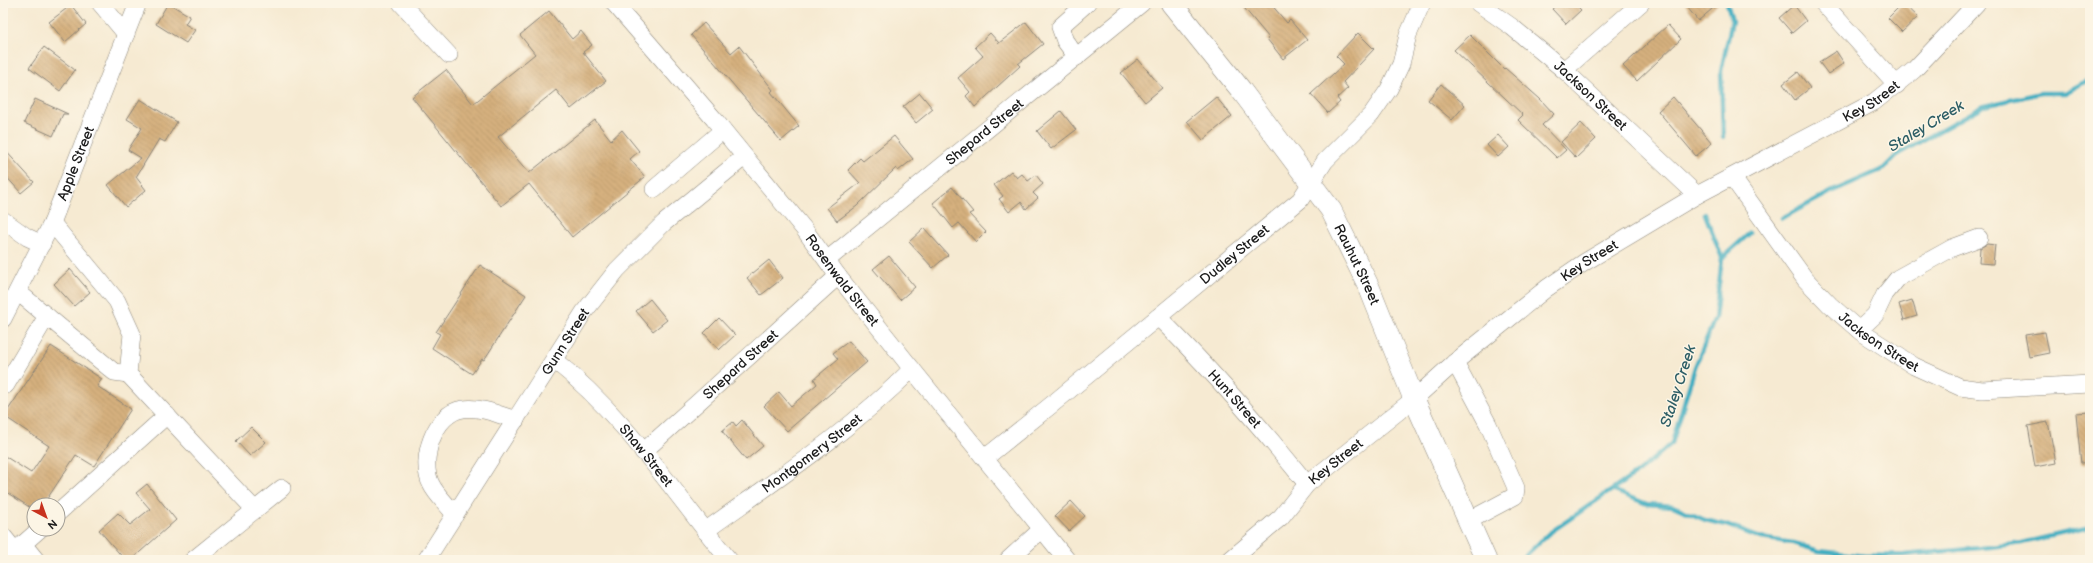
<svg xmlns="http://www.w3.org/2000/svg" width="2093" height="563" font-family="'Balsamiq Sans',sans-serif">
	<defs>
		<pattern id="building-back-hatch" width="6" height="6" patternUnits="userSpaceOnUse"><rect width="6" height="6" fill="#d5b07e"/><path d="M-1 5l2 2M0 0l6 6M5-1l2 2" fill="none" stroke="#b6976c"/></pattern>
	</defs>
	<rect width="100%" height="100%" fill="#fcf5e5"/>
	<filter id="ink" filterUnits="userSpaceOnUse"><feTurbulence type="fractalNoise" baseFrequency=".025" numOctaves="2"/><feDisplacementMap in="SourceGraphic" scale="8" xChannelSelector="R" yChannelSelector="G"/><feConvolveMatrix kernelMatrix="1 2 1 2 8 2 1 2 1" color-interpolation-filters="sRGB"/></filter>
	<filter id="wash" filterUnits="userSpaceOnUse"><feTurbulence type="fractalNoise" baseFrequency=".012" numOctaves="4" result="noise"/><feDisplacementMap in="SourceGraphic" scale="16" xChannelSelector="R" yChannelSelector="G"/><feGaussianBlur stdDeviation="0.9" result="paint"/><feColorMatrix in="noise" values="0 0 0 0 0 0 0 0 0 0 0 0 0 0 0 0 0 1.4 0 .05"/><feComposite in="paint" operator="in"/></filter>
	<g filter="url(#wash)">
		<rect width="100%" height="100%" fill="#f6ead2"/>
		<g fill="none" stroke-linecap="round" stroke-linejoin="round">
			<!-- stream -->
			<path stroke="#42aec1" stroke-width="4.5" d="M1723,137L1721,71L1732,21L1727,3
				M1705,214L1722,258
				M1782,218L1833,191L1883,169L1898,154L1984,106L2041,93H2065L2090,79
				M1612,490L1647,504L1673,506L1705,520L1726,525L1761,538L1793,543L1819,551L1866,556L1904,555L1991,547L2022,543L2090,527
				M1521,560L1548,534L1638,472L1672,443L1695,367L1715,318L1722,258L1750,233"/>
		</g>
		<g id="blocks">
			<!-- building -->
			<path fill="url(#building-back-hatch)" d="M168,3L190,16L185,24L195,30L186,43L156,24Z
				M1240,3H1270L1287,23L1290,20L1307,40L1283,59L1267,39L1269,38Z
				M1559,3H1574L1581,10L1566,24L1552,9Z
				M1684,3H1719L1698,21Z
				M1903,3L1918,17L1902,32L1888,18Z
				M71,5L86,24L65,42L49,22Z
				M1794,5L1806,21L1792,33L1779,18Z
				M549,11L572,39L581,31L592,45L583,52L606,81L571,109L556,90L498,137L529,173L595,120L611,140L622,130L639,151L630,159L645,177L572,237L529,184L501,206L412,97L446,70L473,104L535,54L520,35Z
				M1026,22L1043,44L1018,64L1020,66L975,107L966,96L970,92L958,78L983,56L975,47L990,33L999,43Z
				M704,23L731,53L739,46L773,90L771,92L799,126L781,141L691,35Z
				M1668,25L1681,39L1637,81L1623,66Z
				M1358,33L1374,49L1343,82L1348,88L1337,98L1340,102L1328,113L1311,94L1344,64L1336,56Z
				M1470,35L1504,69L1505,68L1540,99L1554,114L1542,125L1566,150L1557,158L1518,120L1523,115L1454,50Z
				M44,47L75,70L60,91L29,68Z
				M1836,51L1844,63L1828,74L1819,62Z
				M1138,59L1162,88L1145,102L1121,73Z
				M1798,72L1810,88L1795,100L1783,84Z
				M1441,84L1465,105L1452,120L1428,100Z
				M920,93L933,109L916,123L903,107Z
				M1216,97L1232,116L1203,140L1187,121Z
				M1673,97L1712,143L1696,156L1658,111Z
				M35,99L68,114H63L53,136L24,123Z
				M140,99L177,122L165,142L159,139L136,177L146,190L126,207L108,185L141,158L128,150L142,128L127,119Z
				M1061,111L1076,130L1051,149L1037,131Z
				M1581,123L1596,139L1576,158L1561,142Z
				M1498,135L1509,147L1498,157L1487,145Z
				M894,136L913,159L898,171L896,168L857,206L837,221L827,208L860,183L848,170L860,158L863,161Z
				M3,148L34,182L21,193L3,173Z
				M1011,171L1017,178L1022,174L1028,181L1036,175L1043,184L1033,193L1038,198L1026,209L1021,202L1009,212L999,199L1003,196L994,185Z
				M952,187L973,212L969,214L986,232L976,242L959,223L953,228L933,203Z
				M924,228L948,255L933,268L909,242Z
				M1987,244L1995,245L1993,264L1979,263L1980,248Z
				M889,256L915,287L900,300L873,269Z
				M769,260L783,278L761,295L747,278Z
				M480,265L526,295L484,360L482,359L472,374L432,348L440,334L436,332Z
				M70,269L90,292L74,306L54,284Z
				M650,299L667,320L653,331L636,311Z
				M1912,300L1917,316L1904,320L1899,304Z
				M719,318L735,335L719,350L704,333Z
				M2045,332L2049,353L2029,357L2025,335Z
				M849,341L867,362L787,431L764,406L779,392L791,406L817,384L814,379L838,359L833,353Z
				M51,346L102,379L97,386L131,409L94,466L76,455L43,505H34V510L3,490V455L31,473L49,446L4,416Z
				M2090,412V463L2081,464L2076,413Z
				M742,420L763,446L746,460L722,431L733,422L736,426Z
				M2048,422L2056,463L2035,467L2028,426Z
				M251,427L266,442L250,456L236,441Z
				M147,484L176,520L131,560H125L99,530L118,513L130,525L150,509L136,493Z
				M1071,501L1085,516L1069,531L1055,516Z"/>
		</g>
	</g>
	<g filter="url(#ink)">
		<use href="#blocks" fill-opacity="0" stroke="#898377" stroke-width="1"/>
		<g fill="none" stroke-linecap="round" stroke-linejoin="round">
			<!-- minor casing -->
			<g stroke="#898377" stroke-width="18">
				<g id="minor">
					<path d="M100,3L126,34"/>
					<path d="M401,3L449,55"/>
					<path id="s1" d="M614,3L714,119L804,229L838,276L912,369L1067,560"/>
					<path id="s2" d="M1478,3L1512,27L1564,70L1697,195"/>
					<path d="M1823,3L1897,85"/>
					<path d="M1077,57L1065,41L1060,27L1087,3"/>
					<path d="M1564,70L1641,3"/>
					<path id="s3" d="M1732,177L1805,279L1830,305L1861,332L1914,366L1960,387L1982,390L2090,384"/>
					<path d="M654,189L723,130"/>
					<path d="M3,220L27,237L42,244"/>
					<path d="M52,223L117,301L132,334L128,374L255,510"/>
					<path id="s4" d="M827,260L1142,3"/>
					<path d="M18,292L114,372L128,374"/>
					<path id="s5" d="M1158,317C1212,370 1260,426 1307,484"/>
					<path id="s6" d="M3,319L52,223L138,3"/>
					<path d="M1859,330L1875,315L1885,294L1898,278L1952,248L1979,238"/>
					<path id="s7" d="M554,360C624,415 673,492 729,560"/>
					<path d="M1455,362L1488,424L1516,488L1515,496L1470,520"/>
					<path d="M3,384L6,385L47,316"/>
					<path id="s8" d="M643,452L838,276"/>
					<path id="s9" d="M985,458L1050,406L1300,200L1325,161L1371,115L1389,89L1401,64L1408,35L1422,3"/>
					<path d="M58,513L167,415"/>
					<path d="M455,515C448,505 436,495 431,484C419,460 434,413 463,409C480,406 500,415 516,420"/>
					<path id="s10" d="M705,531C776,480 850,431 912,369"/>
					<path d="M3,536L16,552"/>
					<path d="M23,544L40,529"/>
					<path d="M7,560L23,544L36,560"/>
					<path d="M193,560L282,488"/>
					<path id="s11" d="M426,560L584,312L617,270L664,223L744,157"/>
					<path d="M1008,560L1042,529"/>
					<path id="s12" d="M1230,560L1281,517L1307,484L1414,399L1455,362L1547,288L1585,262L1697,195L1874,102L1914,70L1977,3"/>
				</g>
			</g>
			<!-- major casing -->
			<g stroke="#898377" stroke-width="22">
				<g id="major">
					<path id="s13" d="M1171,3L1241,90L1331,210L1369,287L1414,399L1486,560"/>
				</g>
			</g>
			<!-- minor -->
			<use href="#minor" stroke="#fff" stroke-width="17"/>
			<!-- major -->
			<use href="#major" stroke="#fff" stroke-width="21"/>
		</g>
	</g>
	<g text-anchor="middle" stroke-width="3" stroke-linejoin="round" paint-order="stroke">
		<!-- street labels -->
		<g font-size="14" fill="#1c1c1c" stroke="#fcf5e5">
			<text dy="5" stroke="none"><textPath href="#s2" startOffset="146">Jackson Street</textPath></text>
			<text dy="5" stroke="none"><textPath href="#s12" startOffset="793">Key Street</textPath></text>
			<text dy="5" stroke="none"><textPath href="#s4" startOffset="203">Shepard Street</textPath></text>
			<text dy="5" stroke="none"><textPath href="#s6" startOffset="172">Apple Street</textPath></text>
			<text dy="5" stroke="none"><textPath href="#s9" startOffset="322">Dudley Street</textPath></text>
			<text dy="5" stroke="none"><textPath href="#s12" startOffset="469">Key Street</textPath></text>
			<text dy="5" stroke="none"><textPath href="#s13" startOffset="322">Rauhut Street</textPath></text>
			<text dy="5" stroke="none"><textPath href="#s1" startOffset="359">Rosenwald Street</textPath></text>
			<text dy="5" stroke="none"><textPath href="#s3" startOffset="223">Jackson Street</textPath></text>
			<text dy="5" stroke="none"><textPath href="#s11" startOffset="259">Gunn Street</textPath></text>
			<text dy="5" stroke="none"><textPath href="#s8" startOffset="131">Shepard Street</textPath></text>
			<text dy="5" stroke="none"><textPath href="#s5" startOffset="112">Hunt Street</textPath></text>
			<text dy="5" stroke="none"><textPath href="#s10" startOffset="132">Montgomery Street</textPath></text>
			<text dy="5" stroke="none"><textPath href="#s7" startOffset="133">Shaw Street</textPath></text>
			<text dy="5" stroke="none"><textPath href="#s12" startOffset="145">Key Street</textPath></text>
		</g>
		<!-- water labels -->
		<g font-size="15" font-style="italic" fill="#2d5e66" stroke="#fcf5e5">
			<text transform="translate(1926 126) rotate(-31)" y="5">Staley Creek</text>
			<text transform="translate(1678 386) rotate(-72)" y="5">Staley Creek</text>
		</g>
	</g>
	<!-- margin -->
	<rect width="2093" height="563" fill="none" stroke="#fcf5e5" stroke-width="16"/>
	<!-- north arrow -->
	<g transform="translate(46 517) rotate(139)"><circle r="19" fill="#fcf5e5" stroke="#a29e95"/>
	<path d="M0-3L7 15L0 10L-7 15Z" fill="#c8321e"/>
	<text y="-6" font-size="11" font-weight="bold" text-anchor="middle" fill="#1c1c1c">N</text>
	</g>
</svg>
